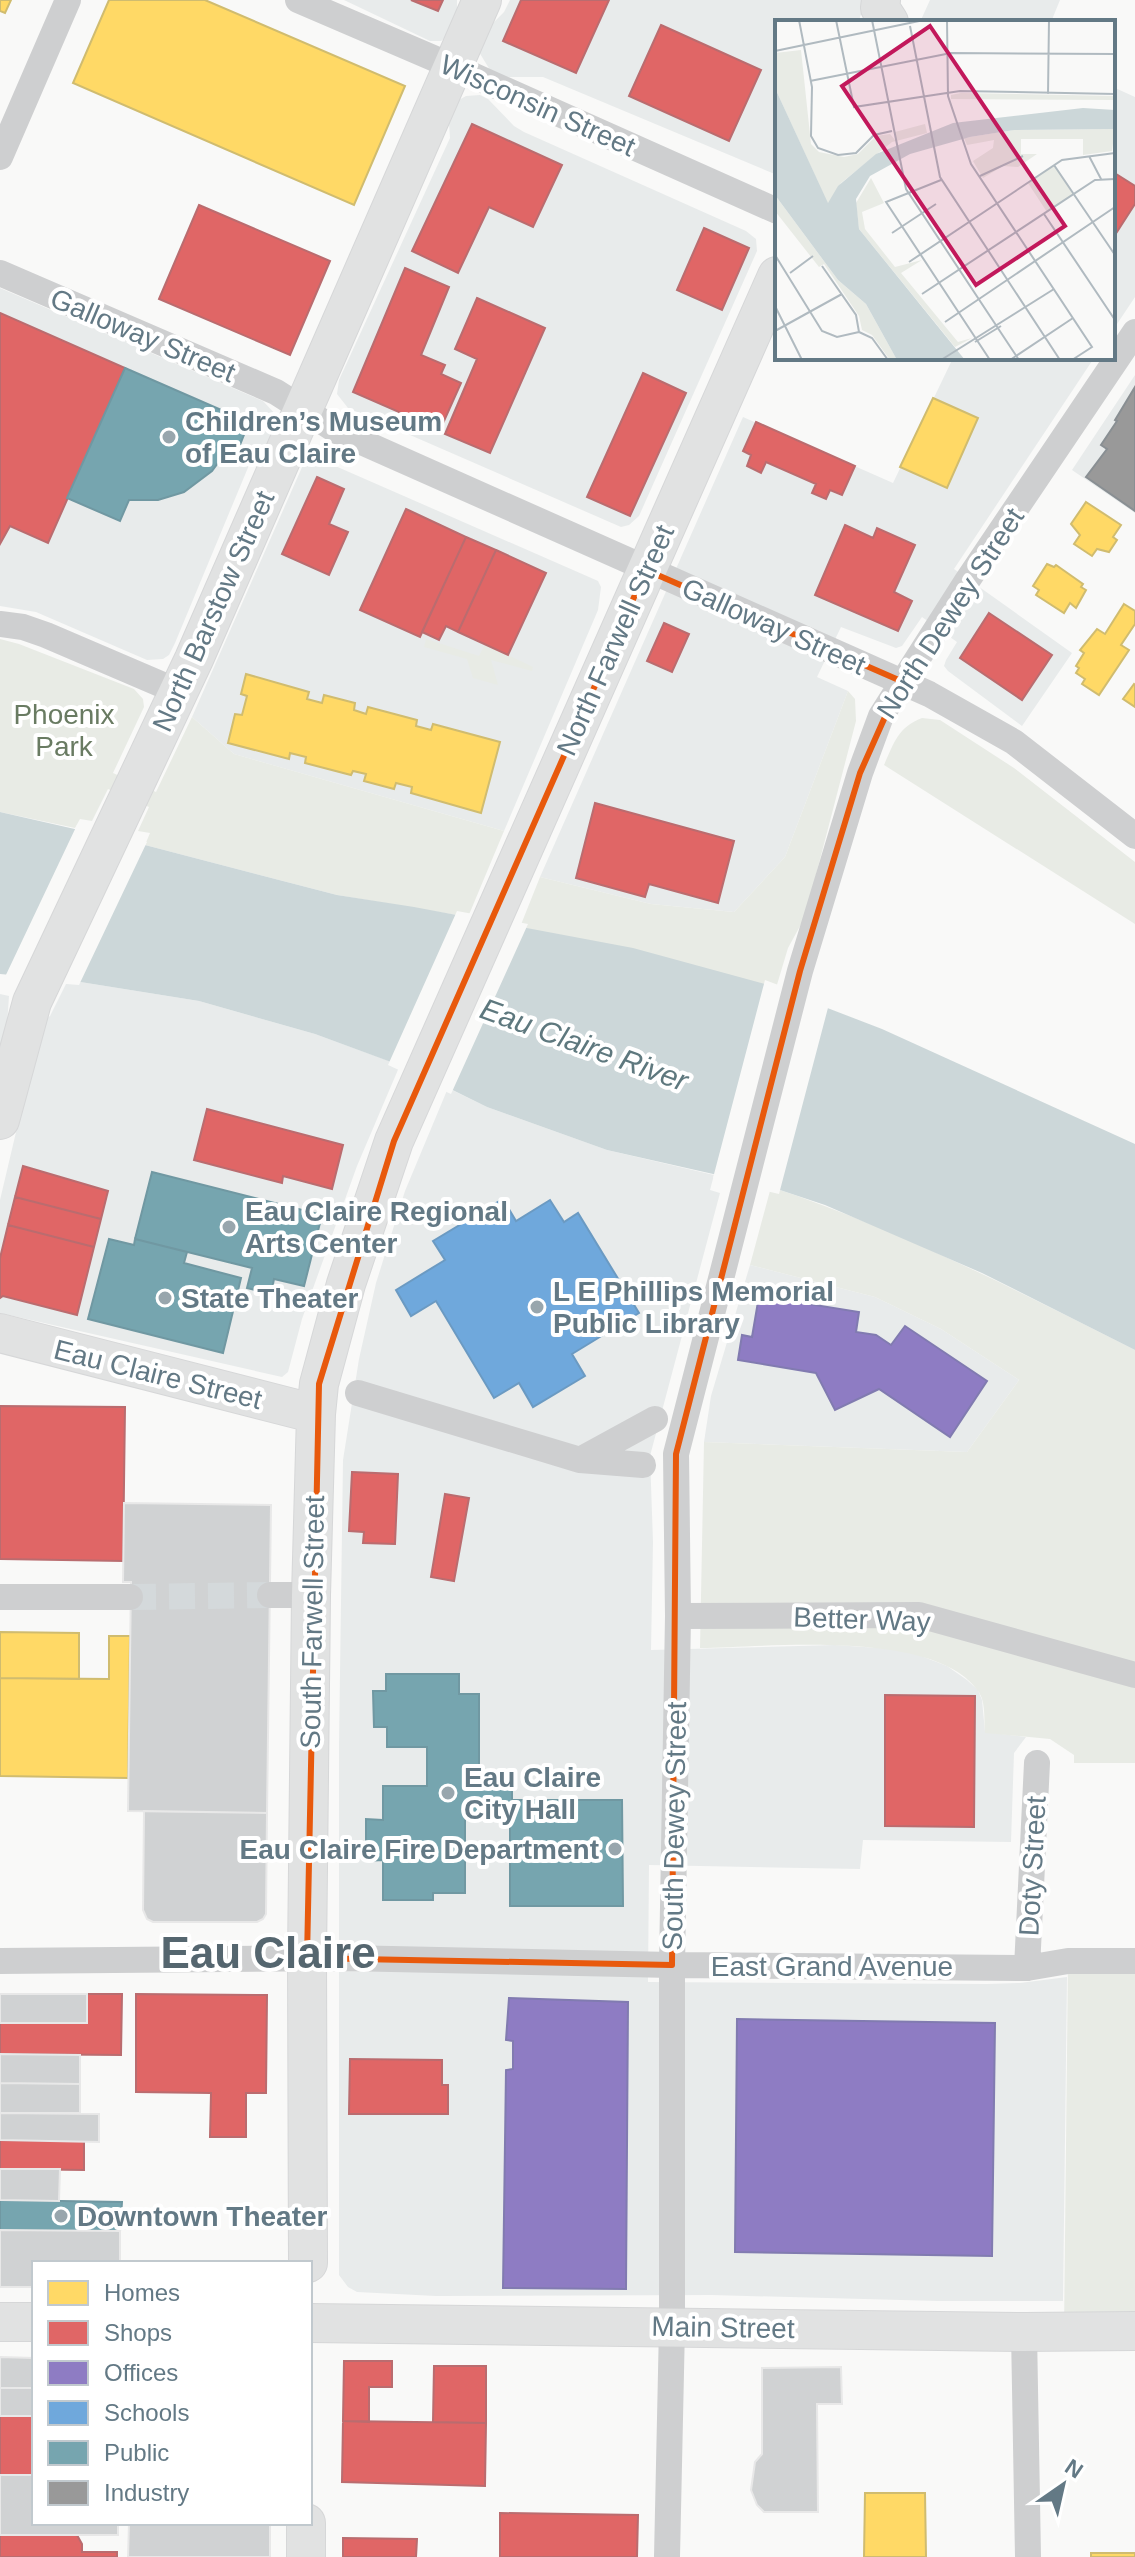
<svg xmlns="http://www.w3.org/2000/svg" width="1135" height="2557" font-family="Arial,sans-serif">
	<rect width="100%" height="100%" fill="#f9f9f8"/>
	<!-- built -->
	<path fill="#e8ebeb" d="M344,0H457V11L450,34L441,41H430Z
		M510,0H867L858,22H777V175L543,77H501L490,70L479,52L492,24L504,12Z
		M930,0H1060L1051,22H920Z
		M1113,87L1135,97V297L1113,330Z
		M480,95L488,99L514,126L524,132L746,231L756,239L757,251L639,516L629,525L621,527L348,408L337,394L339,380L450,138L449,123L459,100L466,96Z
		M0,288L263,401L278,417L277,427L268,444L252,458L175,643L169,655L163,659L147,660L36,612L0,606Z
		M953,358H1094L954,569L1072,653L1022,726L948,671L944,666L946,660L957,642L922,617L902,646L896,648L841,627L817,677L848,691L785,857L734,912L651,904L540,877L743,417L893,483Z
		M1135,375V513L1072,470Z
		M317,458L589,577L598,581L601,587L598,610L504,831L234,754L192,717L303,465L309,459Z
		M68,980L199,1001L315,1034L400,1065L357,1166L302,1319L288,1372L282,1377L0,1313V1200L21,1111L38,1025L50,1016Z
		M0,994L9,996L7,1025L0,1046Z
		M448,1088L487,1107L607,1150L714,1175L710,1190L720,1193L650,1456L653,1542L651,1650L835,1645L893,1649L916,1654L947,1666L967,1680L978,1690L982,1700L985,1732L1026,1737L1014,1753L1011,1842L863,1840L860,1869L649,1865L648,1982L987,1984L1020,1983L1067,1977L1063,2301H938L712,2295L436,2296L357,2292L348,2287L339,2275V1745L343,1460L359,1359L376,1283L405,1191Z
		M750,1265L875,1297L941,1329L1019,1380L967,1452L704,1442L711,1396Z"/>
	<!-- green -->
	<path fill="#e8ebe5" d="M0,639L19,644L134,689L143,699L144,707L113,773L156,792L192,717L234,754L504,831L468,917L337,895L145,845L150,833L138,831L149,807L108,789L92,821L80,819L75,828L0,812Z
		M426,639L479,656L485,644L533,667L532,671L491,660L498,685L473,678L467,659L424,647Z
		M848,691L855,699L856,721L805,917L788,948L776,988L520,927L540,877L651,904L734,912L785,857Z
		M922,718L940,720L1014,768L1135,862V924L884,765C894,743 898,727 922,718Z
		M771,1187C898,1229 1016,1290 1135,1350V1763H1074V1755L1050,1739L985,1733C984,1720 986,1701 978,1691C935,1629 768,1647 700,1648L704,1442L967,1452L1019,1380L941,1329L875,1297L750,1265Z
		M1068,1961H1135V2331L1064,2332Z"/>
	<!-- water -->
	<path fill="#ccd7d9" d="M0,812L145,845L337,895L414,907L633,948L765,984L882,1029L1135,1144V1350L982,1273L825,1205L771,1187L607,1150L487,1107L410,1069L315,1034L199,1001L68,980L0,974Z"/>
	<!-- pier -->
	<path fill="#f9f9f8" d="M77,825L147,842L79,985L4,979Z
		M457,911L528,924L451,1094L388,1065Z
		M765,980L829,1004L779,1194L713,1178Z"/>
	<!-- homes -->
	<path fill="#ffd966" stroke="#d0bc6f" stroke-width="2" d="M0,0H11L5,13L0,11Z
		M109,0H205L405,86L354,205L73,83Z
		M933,398L978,418L947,488L900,467Z
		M1086,502L1121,525L1113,537L1117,540L1109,552L1097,549L1092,556L1074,544L1080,535L1071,524Z
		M1047,564L1054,567L1056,565L1083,584L1081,587L1086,590L1076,608L1070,603L1064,613L1036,595L1039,590L1033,586Z
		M1124,604L1135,611V624L1121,645L1129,650L1099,695L1082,684L1085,679L1076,673L1079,668L1076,666L1084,653L1080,650L1097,629L1105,634Z
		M246,674L309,692L307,699L322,703L324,695L355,703L354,710L366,714L368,707L417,720L416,726L431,730L433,724L500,742L481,813L411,793L412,787L396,783L394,789L364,781L366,774L353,771L351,775L305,763L306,757L290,753L289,759L228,743L235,714L242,715L247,696L241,694Z
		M1134,684L1135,685V707L1123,699Z
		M0,1632L79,1633V1679L0,1678Z
		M109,1636H130L128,1778L0,1776V1678L109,1679Z
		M865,2493H925L926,2557H864Z
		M1091,2553H1135V2557H1091Z"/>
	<!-- shops -->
	<path fill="#e06666" stroke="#ba6c6f" stroke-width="2" d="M411,0H443L438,11Z
		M521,0H609L576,73L503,41Z
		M661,25L761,70L729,141L629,96Z
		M472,124L562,165L533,227L489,207L458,273L412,251Z
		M1113,172L1135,186V204L1113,238Z
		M199,205L330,261L290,355L159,299Z
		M704,228L749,248L722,310L677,290Z
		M405,268L449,287L421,355L445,365L441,374L461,383L440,430L353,392Z
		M477,298L545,328L490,453L445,434L477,359L455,349Z
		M0,313L125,368L48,543L10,526L0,544Z
		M643,373L686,393L630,516L587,497Z
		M756,422L855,466L842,495L830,490L826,499L812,493L816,484L766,462L761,473L747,466L751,455L743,451Z
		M317,477L344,489L329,524L348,532L329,575L282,554Z
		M406,509L466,537L420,637L360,610Z
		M845,525L873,538L877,528L915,545L894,592L912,601L898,631L815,595Z
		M466,537L496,550L458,632L446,626L439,640L422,632Z
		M496,550L546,573L508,655L458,632Z
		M989,613L1052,655L1022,700L960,658Z
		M664,623L689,634L672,672L647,661Z
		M595,803L734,841L718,903L649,884L645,897L576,878Z
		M207,1109L343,1145L332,1189L283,1176L282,1183L194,1160Z
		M23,1166L108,1191L101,1219L15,1197Z
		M15,1197L101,1219L94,1247L8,1225Z
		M8,1225L94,1247L77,1315L3,1296L0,1298V1258Z
		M0,1406L125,1407L123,1561L0,1559Z
		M352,1472L398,1474L395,1544L363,1543L364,1532L349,1531Z
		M445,1494L469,1498L454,1581L431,1577Z
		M885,1695L975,1696L974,1827L885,1826Z
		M87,1994H122L121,2055L0,2054V2023H87Z
		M136,1994L267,1995L266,2093H246V2137H210L211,2093L136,2092Z
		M350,2059L442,2060V2085H448V2114H349Z
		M0,2140L84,2141V2170L0,2169Z
		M344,2361H392V2387H369V2422L343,2421Z
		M434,2366H486V2423L433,2422Z
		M0,2416H34V2475H0Z
		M343,2421L486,2423L485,2486L342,2482Z
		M500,2513L638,2515L637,2557H500Z
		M0,2535H77L82,2544V2552H117V2557H0Z
		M343,2538L417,2539L416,2557H343Z"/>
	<!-- offices -->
	<path fill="#8e7cc3" stroke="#817bb0" stroke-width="2" d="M759,1296L859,1312L856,1332L876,1335L891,1345L905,1326L987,1381L950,1437L879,1389L835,1410L816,1373L738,1360L742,1335L752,1337Z
		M509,1998L628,2002L626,2289L503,2288L506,2070L513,2069V2041L506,2040Z
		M737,2019L995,2023L992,2256L735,2252Z"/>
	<!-- schools -->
	<path fill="#6fa8dc" stroke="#6b9ac2" stroke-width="2" d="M503,1199L516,1221L550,1200L564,1222L578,1213L639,1313L572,1354L585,1376L533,1407L519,1383L494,1398L436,1301L411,1316L396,1290L445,1260L433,1241Z"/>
	<!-- public -->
	<path fill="#76a5af" stroke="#7098a2" stroke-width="2" d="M125,368L249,422L236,455L226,452L212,471L184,492L158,500H129L120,521L67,498Z
		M152,1172L322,1215L304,1286L274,1279L271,1294L247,1288L252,1268L135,1239Z
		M109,1239L134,1245L135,1239L187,1252L184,1263L241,1278L223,1353L88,1319Z
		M386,1674H459V1694H479V1783H512V1800H622L623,1906H510V1817H465V1893H433V1900H383V1860L366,1861V1819L383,1820V1786H427V1747H387V1727H374L373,1691H386Z
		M0,2200L122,2202L120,2231L0,2230Z"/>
	<!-- industry -->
	<path fill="#999" stroke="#898f93" stroke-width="2" d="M1135,387V511L1086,477L1107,449L1101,445L1117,421L1115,420Z"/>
	<!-- building -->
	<path fill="#d0d2d3" stroke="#e8e8e8" stroke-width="2" d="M124,1503L271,1505L267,1813L128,1811L131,1582H123Z
		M144,1811L267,1813L266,1914L263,1919L257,1922H153L147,1919L143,1910Z
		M0,1994H87V2023H0Z
		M0,2054L80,2055V2084L0,2083Z
		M0,2083L80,2084V2113H0Z
		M0,2113L99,2114V2142L0,2140Z
		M0,2169H60L59,2201L0,2200Z
		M0,2230L120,2231V2263H34V2287H0Z
		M0,2357L34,2358V2388H0Z
		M841,2367L842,2404H817L818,2512H764L757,2505L751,2490L755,2462L762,2454V2368Z
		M0,2388H34V2416H0Z
		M0,2475H34V2523H118V2535H0Z
		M129,2523H270V2557H128Z"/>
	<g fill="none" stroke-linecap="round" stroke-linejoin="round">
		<!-- street-tunnel -->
		<path stroke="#d4d9db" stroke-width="26" stroke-dasharray="26 13" stroke-linecap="butt" d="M130,1597L270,1595"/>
		<!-- secondary casing -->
		<g stroke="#d6d7d8" stroke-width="40">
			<path id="secondary" d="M881,0L880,8L889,22
				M0,1120L32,1002L194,659L482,0
				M0,1333L316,1414
				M308,2263L307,1958L311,1595L316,1414L319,1384L346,1284L394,1141L777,276
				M0,2322H34
				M310,2323L1024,2332L1135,2331
				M306,2557V2523"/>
		</g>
		<!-- street -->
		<path stroke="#cecfd0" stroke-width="26" d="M298,0L454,67L777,211
			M0,157L68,0
			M0,273L276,392L337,431L929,694L1014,742L1135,836
			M0,624L23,627L46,635L179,692
			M358,1393L580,1460L643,1465
			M580,1460L655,1419
			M270,1595H311
			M0,1597H130
			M678,1616L919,1615L1135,1675
			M0,1961L344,1958L672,1965L1027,1968L1068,1961H1135
			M1027,1968L1037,1763
			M1024,2332L1028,2557
			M667,2557L672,2326V1965L678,1616L676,1454L800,971L860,773L881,716L967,581L1135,332"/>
		<!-- secondary -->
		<use href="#secondary" stroke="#e1e2e2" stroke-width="38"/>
	</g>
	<!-- marked area -->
	<path fill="none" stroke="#e8590c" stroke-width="6" stroke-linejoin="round" d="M646,570L901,681L860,773L800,971L676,1454L672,1965L307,1958L319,1384L394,1141Z"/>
	<!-- markers -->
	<g fill="#98a6ad" stroke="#fff" stroke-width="3">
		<circle cx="169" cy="437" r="8"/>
		<circle cx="229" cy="1227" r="8"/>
		<circle cx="165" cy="1298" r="8"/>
		<circle cx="537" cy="1307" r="8"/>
		<circle cx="448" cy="1793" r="8"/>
		<circle cx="615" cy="1849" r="8"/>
		<circle cx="61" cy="2216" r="8"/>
	</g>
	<g text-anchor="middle" stroke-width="8" stroke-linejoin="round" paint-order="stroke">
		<!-- street labels -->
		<g font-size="28" fill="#637985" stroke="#fff">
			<text transform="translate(538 105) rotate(24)" y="10">Wisconsin Street</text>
			<text transform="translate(143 335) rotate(23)" y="10">Galloway Street</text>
			<text transform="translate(213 611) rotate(-66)" y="10">North Barstow Street</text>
			<text transform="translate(950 613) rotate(-57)" y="10">North Dewey Street</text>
			<text transform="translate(774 626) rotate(24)" y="10">Galloway Street</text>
			<text transform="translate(615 640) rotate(-66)" y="10">North Farwell Street</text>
			<text transform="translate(158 1374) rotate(14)" y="10">Eau Claire Street</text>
			<text transform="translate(862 1619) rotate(2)" y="10">Better Way</text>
			<text transform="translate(312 1622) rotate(-89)" y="10">South Farwell Street</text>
			<text transform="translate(674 1826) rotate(-89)" y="10">South Dewey Street</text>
			<text transform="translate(1032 1866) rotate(-87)" y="10">Doty Street</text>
			<text x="832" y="1976">East Grand Avenue</text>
			<text transform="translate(723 2327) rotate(1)" y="10">Main Street</text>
		</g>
		<!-- poi labels -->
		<g font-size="28" font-weight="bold" fill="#637985" stroke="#fff" text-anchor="start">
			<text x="185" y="431">Children’s Museum<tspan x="185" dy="32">of Eau Claire</tspan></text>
			<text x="245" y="1221">Eau Claire Regional<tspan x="245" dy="32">Arts Center</tspan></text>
			<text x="553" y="1301">L E Phillips Memorial<tspan x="553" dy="32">Public Library</tspan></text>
			<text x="181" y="1308">State Theater</text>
			<text x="464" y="1787">Eau Claire<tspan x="464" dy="32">City Hall</tspan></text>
			<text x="599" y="1859" text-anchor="end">Eau Claire Fire Department</text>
			<text x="77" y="2226">Downtown Theater</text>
		</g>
		<!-- park labels -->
		<g font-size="28" fill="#697b62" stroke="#fff">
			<text x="64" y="724">Phoenix<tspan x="64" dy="32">Park</tspan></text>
		</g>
		<!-- water labels -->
		<g font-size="30" font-style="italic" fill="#5e787e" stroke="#fff">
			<text transform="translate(584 1045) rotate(20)" y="10">Eau Claire River</text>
		</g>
		<!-- town labels -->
		<g font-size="44" font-weight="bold" fill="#55666f" stroke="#fff">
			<text x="268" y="1968">Eau Claire</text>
		</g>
	</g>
	<!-- overview -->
	<g transform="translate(775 20)">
		<rect width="340" height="340" fill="#f9f9f8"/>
		<path d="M26,30L36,124L44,132L69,137L83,134L101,116L115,114L120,120V112L150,104L152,113L117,122L66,163L53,184L0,68V33ZM186,73L340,76V80L176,79V75ZM340,109L337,131L308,135V119H246V134H262L243,147L228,146L208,158L198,141L218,128L219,120L192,125L189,118L238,110ZM279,145L298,174L272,192L253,163ZM96,158L109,183L87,192L90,209L120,247L147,240L126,253L183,322L197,318L180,327L84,209L81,183ZM0,175L63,260L91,284L122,340H115L97,315L87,310L84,296L49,244L44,247L0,191Z" fill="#e8ebe5"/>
		<path d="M0,68L53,183L63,166L101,134L178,103L308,88L340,90V109L239,110L195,117L135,134L95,156L81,179L84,209L190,340H122L91,284L63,260L0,175Z" fill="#ccd7d9"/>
		<path fill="none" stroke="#b0bac0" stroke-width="2" d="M24,0L37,67L36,116L43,128L63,135L81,133L99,115L117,111M61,0L79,87L185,71L340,74M97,0L131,169L244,340M172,0L173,76L196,144L317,327L297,340M135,6L165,157L285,340M0,31L149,0M35,61L176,33L340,34M273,74L274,0M314,136L326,159M279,145L340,235M205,156L248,136M166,160L111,182L215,340M269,194L340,300M117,213L161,184M0,235L47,311L62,317L84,312M134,242L287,140L340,133M47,246L81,295L84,312M15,253L38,236M147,274L320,160L340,159M0,286L27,340M170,302L340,187M0,311L67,274M84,312L97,318L113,340M200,322L226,306M166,340L279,269M235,340L298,298"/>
		<path fill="#c2185b" fill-opacity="0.15" stroke="#c2185b" stroke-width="4" d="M155,6L290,206L201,265L67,66Z"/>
		<rect width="340" height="340" fill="none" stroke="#637985" stroke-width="4"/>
	</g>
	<!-- legend -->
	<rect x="32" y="2261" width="280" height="264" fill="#ffffff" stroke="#c1c9ce" stroke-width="2"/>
	<rect x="48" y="2281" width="40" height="24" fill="#ffd966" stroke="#c1c9ce" stroke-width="2"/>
	<text x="104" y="2301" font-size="24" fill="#637985">Homes</text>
	<rect x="48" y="2321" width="40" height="24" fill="#e06666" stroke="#c1c9ce" stroke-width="2"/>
	<text x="104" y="2341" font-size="24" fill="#637985">Shops</text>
	<rect x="48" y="2361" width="40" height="24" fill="#8e7cc3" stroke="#c1c9ce" stroke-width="2"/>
	<text x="104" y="2381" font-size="24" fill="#637985">Offices</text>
	<rect x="48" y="2401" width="40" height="24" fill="#6fa8dc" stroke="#c1c9ce" stroke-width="2"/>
	<text x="104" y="2421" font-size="24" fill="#637985">Schools</text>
	<rect x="48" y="2441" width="40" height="24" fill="#76a5af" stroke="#c1c9ce" stroke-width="2"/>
	<text x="104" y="2461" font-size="24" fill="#637985">Public</text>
	<rect x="48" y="2481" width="40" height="24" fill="#999999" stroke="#c1c9ce" stroke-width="2"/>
	<text x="104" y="2501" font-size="24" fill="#637985">Industry</text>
	<!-- north arrow -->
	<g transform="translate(1063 2485) rotate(34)" stroke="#ffffff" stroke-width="6" paint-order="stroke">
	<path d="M0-6L14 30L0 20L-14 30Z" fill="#637985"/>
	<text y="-12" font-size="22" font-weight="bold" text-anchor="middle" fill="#637985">N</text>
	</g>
</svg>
